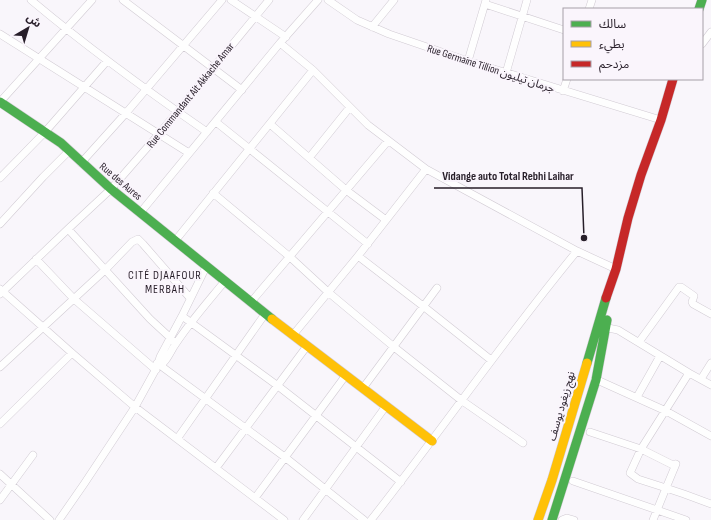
<svg xmlns="http://www.w3.org/2000/svg" width="711" height="520" font-family="'Sofia Sans Condensed','Noto Sans Arabic',sans-serif">
	<rect width="100%" height="100%" fill="#f9f6fb"/>
	<g fill="none" stroke-linecap="round" stroke-linejoin="round">
		<!-- street casing -->
		<g stroke="#d1cbd3" stroke-width="8">
			<path id="street" d="M31,0C87,47 146,90 207,132
				M123,0L242,90
				M231,0L286,37
				M328,0L357,20L389,34L468,61L661,120
				M485,4L564,30
				M589,9L592,0
				M372,27L394,0
				M0,34L189,153
				M280,43L313,70L368,125L426,169L577,251
				M702,44L711,32
				M468,61L486,0
				M506,73L527,0
				M563,91L567,79
				M0,102L92,0
				M216,122L368,244
				M270,124L346,190L386,220
				M309,158L350,107
				M81,163L126,113L222,0
				M0,178L45,132L107,61
				M213,193L290,257L328,292L394,347L461,400L523,443
				M140,213L280,43L318,0
				M0,224L43,177L69,151
				M68,229L150,319L176,343
				M175,241L313,70
				M358,256L423,306L491,360
				M36,259L74,299L156,370
				M0,289L72,353L135,407L284,520
				M0,294L68,229L111,189L159,134L269,0
				M251,302L388,141
				M182,316L278,386L401,482
				M603,327L618,330L689,373L711,385
				M293,335L358,256L426,169
				M639,342L679,287H681L694,296L692,302L693,304L711,314
				M157,363L286,458L364,520
				M0,367L105,270L132,242L138,239L143,244L190,298
				M157,367C165,364 169,355 173,348C188,324 207,303 225,281
				M595,379L666,411L711,436
				M701,379L711,363
				M363,388L437,288
				M637,397L660,356
				M0,424L72,353
				M590,432L641,449L675,466
				M177,439L265,314
				M676,464L666,488L638,479L630,473L641,449L689,373
				M216,468L307,346
				M0,474L50,520
				M573,481L686,520
				M255,498L346,375
				M0,500L33,455
				M59,520L84,484L135,407L157,367L160,357L182,316L206,267
				M303,520L386,406
				M371,520C441,431 505,338 577,251L616,269
				M562,520L567,518L574,520
				M653,520L666,488L684,494L711,504"/>
		</g>
		<!-- fast casing -->
		<g stroke="#d1cbd3" stroke-width="10">
			<path id="fast" d="M699,9L702,0
				M0,102L61,143L111,189L272,319
				M587,363L606,298
				M552,520L596,380L607,320"/>
		</g>
		<!-- slow casing -->
		<g stroke="#d1cbd3" stroke-width="10">
			<path id="slow" d="M272,319L432,441
				M538,520L552,480L587,363"/>
		</g>
		<!-- jam casing -->
		<g stroke="#d1cbd3" stroke-width="10">
			<path id="jam" d="M606,298L616,269L628,218L641,175L661,120L673,79"/>
		</g>
		<!-- street -->
		<use href="#street" stroke="#fefefe" stroke-width="7"/>
		<!-- fast -->
		<use href="#fast" stroke="#4caf50" stroke-width="9"/>
		<!-- slow -->
		<use href="#slow" stroke="#ffc107" stroke-width="9"/>
		<!-- jam -->
		<use href="#jam" stroke="#c62828" stroke-width="9"/>
	</g>
	<g text-anchor="middle" stroke-width="4" stroke-linejoin="round" paint-order="stroke">
		<!-- street labels -->
		<g font-size="11" fill="#271e29" stroke="#faf5fc">
			<text transform="translate(491 68) rotate(18)" y="4">Rue Germaine Tillion جرمان تيليون</text>
			<text transform="translate(190 95) rotate(-51)" y="4">Rue Commandant Ait Akkache Amar</text>
			<text transform="translate(121 181) rotate(40)" y="4">Rue des Aures</text>
			<text transform="translate(561 406) rotate(-74)" y="4">نهج زيغود يوسف</text>
		</g>
		<!-- neighbourhood labels -->
		<g font-size="12" letter-spacing="1" fill="#271e29" stroke="#faf5fc">
			<text x="165" y="279">CITÉ DJAAFOUR<tspan x="165" dy="14">MERBAH</tspan></text>
		</g>
	</g>
	<!-- callouts -->
	<path fill="none" stroke="#271e29" stroke-width="1.5" d="M584 238L582 188H434"/>
	<circle fill="#271e29" stroke="#faf5fc" stroke-width="1.5" cx="584" cy="238" r="4"/>
	<g font-size="12" text-anchor="middle" font-weight="bold" fill="#271e29" stroke="#faf5fc" stroke-width="4" stroke-linejoin="round" paint-order="stroke">
		<text x="508" y="180">Vidange auto Total Rebhi Laihar</text>
	</g>
	<!-- legend -->
	<rect x="563" y="8" width="140" height="72" fill="#faf5fc" stroke="#a69fa8"/>
	<rect x="571" y="21" width="20" height="6" fill="#4caf50" stroke="#a69fa8"/>
	<text x="599" y="28" font-size="12" fill="#271e29">سالك</text>
	<rect x="571" y="41" width="20" height="6" fill="#ffc107" stroke="#a69fa8"/>
	<text x="599" y="48" font-size="12" fill="#271e29">بطيء</text>
	<rect x="571" y="61" width="20" height="6" fill="#c62828" stroke="#a69fa8"/>
	<text x="599" y="68" font-size="12" fill="#271e29">مزدحم</text>
	<!-- north arrow -->
	<g transform="translate(28 28) rotate(38)" stroke="#faf5fc" stroke-width="3" paint-order="stroke">
	<path d="M0-3L7 15L0 10L-7 15Z" fill="#271e29"/>
	<text y="-6" font-size="11" font-weight="bold" text-anchor="middle" fill="#271e29">ش</text>
	</g>
</svg>
